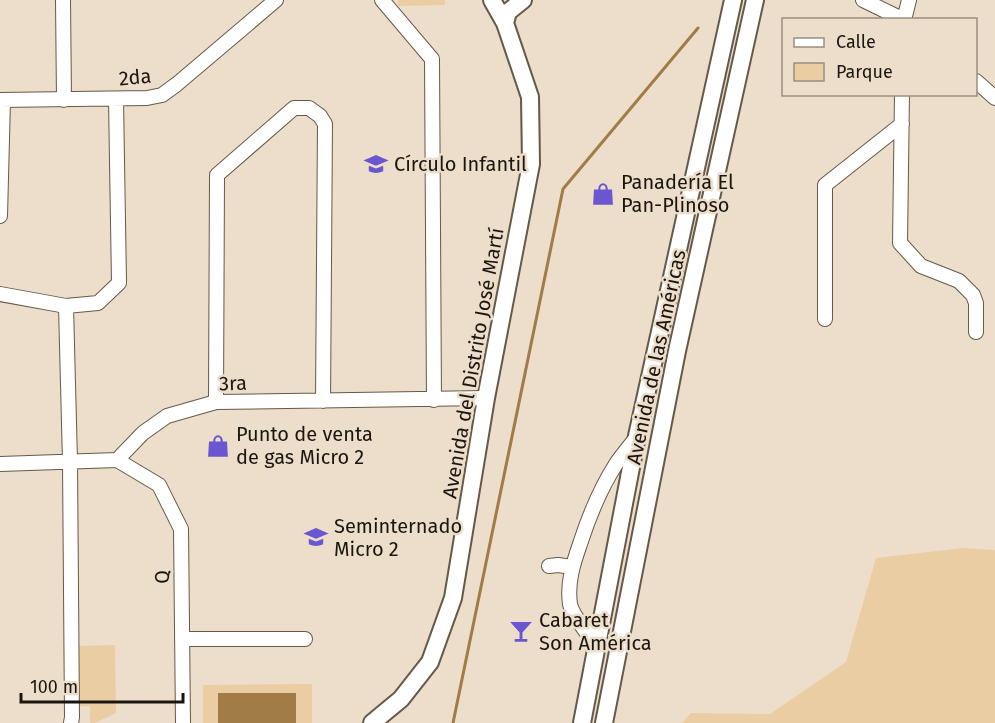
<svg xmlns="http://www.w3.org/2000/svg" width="995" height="723" font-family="'Fira Sans',sans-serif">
	<rect width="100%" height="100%" fill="#eddecb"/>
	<!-- green -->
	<path fill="#ebcda3" d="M398,0H445V5L398,6Z
		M963,548L995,550V723H682L691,713L770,714L846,662L876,558Z
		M115,645L116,713L95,723H90V706L74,707V646Z
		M312,684V723H203V685Z"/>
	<!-- water -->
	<path fill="#a17c47" d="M218,693H296V723H218Z"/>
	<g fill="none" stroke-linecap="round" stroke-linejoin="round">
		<!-- stream -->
		<path stroke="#a17c47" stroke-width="3" d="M453,723L563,189L698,28"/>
		<!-- minor casing -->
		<g stroke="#655948" stroke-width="16">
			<path id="minor" d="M63,0L64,100
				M382,0L432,59L434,400
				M863,0L904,20
				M904,20L909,0
				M976,81L995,98
				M902,94L900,243L921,266L959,281L973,295L976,303V332
				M0,100L147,98L162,95L177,84L276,0
				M0,216L3,100
				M0,294L66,306L98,303L119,283L116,99
				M66,306L70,462L72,717L71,723
				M825,319V185L902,124
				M216,402L217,175L294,108H309L320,116L325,124L323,401
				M117,460L159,485L181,529L183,723
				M0,464L117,460L143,433L167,416L216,402L486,398
				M549,566L558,565L572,567
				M182,639H305
				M597,646C590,637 572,615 570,604C567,583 573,564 580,544C589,516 600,489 616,464C622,455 629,447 636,438"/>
		</g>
		<!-- major casing -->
		<g stroke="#655948" stroke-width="20">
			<path id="major" d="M505,23L508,12L523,0
				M372,723L401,699L430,662L453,598L486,398L531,164L530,97L505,23L492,0
				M582,723L637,436L733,0
				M604,723L677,351L755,0"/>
		</g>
		<!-- minor -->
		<use href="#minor" stroke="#fff" stroke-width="14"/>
		<!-- major -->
		<use href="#major" stroke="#fff" stroke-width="16"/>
	</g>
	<!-- icons -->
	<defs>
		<g id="school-bare" transform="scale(1.8)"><path d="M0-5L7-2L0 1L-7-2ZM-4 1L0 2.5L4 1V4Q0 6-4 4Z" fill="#6956d0" stroke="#eddecb" stroke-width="2.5" paint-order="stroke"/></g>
		<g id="shop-bare" transform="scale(1.8)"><path d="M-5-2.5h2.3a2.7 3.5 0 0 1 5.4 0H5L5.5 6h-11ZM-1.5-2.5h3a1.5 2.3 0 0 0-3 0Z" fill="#6956d0" stroke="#eddecb" stroke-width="2.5" paint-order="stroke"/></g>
		<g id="bar-bare" transform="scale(1.8)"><path d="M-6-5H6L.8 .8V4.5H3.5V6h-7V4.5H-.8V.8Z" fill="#6956d0" stroke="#eddecb" stroke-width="2.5" paint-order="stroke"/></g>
	</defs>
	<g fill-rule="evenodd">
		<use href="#school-bare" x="376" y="164"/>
		<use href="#shop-bare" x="603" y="194"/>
		<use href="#shop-bare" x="218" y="446"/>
		<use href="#school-bare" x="316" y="537"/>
		<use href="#bar-bare" x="521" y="631"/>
	</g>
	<g text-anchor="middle" stroke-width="5" stroke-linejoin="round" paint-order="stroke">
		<!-- street labels -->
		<g font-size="20" fill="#1a150f" stroke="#eddecb">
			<text transform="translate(135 77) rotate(-5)" y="7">2da</text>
			<text transform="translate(656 357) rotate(-78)" y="7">Avenida de las Américas</text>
			<text transform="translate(473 363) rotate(-80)" y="7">Avenida del Distrito José Martí</text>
			<text transform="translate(233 383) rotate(-2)" y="7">3ra</text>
			<text transform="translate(162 577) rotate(-91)" y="7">Q</text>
		</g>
		<!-- poi labels -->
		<g font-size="20" fill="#1a150f" stroke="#eddecb" text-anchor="start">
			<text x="394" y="171">Círculo Infantil</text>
			<text x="621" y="189">Panadería El<tspan x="621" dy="23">Pan-Plinoso</tspan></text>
			<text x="236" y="441">Punto de venta<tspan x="236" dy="23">de gas Micro 2</tspan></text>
			<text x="334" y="533">Seminternado<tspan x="334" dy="23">Micro 2</tspan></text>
			<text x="539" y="627">Cabaret<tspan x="539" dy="23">Son América</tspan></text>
		</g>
	</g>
	<!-- legend -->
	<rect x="782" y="18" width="195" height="78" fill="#eddecb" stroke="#998e80" stroke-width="1.5"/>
	<rect x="794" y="38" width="30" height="9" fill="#ffffff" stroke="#998e80" stroke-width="1.5"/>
	<text x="836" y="48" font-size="18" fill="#1a150f">Calle</text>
	<rect x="794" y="63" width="30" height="18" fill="#ebcda3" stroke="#998e80" stroke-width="1.5"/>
	<text x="836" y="78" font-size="18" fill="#1a150f">Parque</text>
	<!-- scale -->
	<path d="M21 693v9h162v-9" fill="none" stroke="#1a150f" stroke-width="3"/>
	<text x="30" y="693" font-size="18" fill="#1a150f" stroke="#eddecb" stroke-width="4.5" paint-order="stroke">100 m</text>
</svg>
